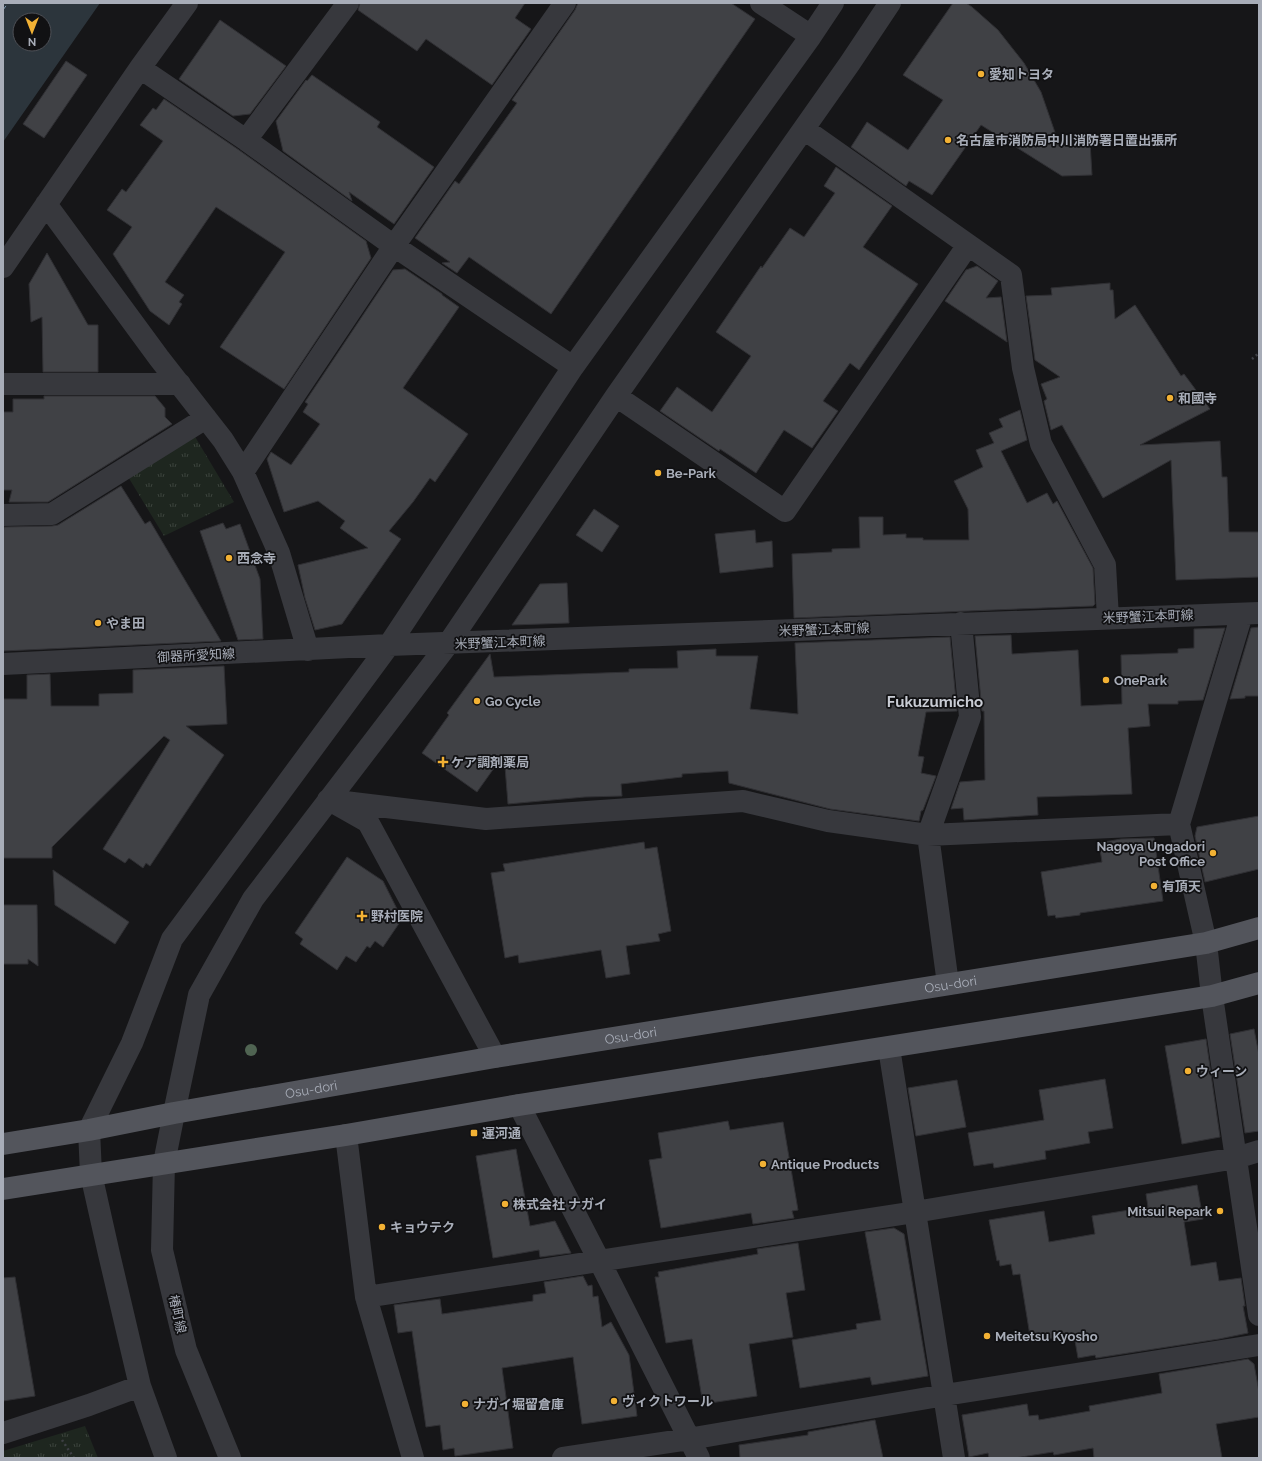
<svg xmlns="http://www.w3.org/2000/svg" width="1262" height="1461" font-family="Raleway,'Noto Sans JP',sans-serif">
	<defs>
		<pattern id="grass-tufts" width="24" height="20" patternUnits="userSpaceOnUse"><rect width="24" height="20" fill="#1e261f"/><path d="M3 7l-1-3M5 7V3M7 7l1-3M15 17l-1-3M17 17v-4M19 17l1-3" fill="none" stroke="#3c433d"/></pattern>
	</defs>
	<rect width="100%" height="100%" fill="#161618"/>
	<!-- grass -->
	<path fill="url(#grass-tufts)" d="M194,435L234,502L164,536L127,475Z
		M85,1426L98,1458H3V1451Z"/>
	<!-- water -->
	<path fill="#2c353c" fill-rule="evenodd" d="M3,3H100L3,142ZM20,20H44V44H20Z"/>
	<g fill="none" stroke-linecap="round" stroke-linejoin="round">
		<!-- ferry -->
		<path stroke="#7f9bb3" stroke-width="1" stroke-dasharray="5 4" stroke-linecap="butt" d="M3,10L8,3"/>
	</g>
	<!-- building -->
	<path fill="#404145" stroke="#303034" d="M360,3H525L515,18L531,29L492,85L426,39L417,51L358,10Z
		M578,3H731L755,19L551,314L469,257L457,273L442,263L450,262L415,238L455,181L459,184L517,103L512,100L575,10Z
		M953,3H966L972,7L998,30L1024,63L1041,92L1059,144L1090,142L1092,175L1062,176L981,125L932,195L909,181L906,186L851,147L867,122L908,150L943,100L903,75Z
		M220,20L286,66L250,114L233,116L179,79Z
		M66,61L87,75L44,138L23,124Z
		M312,75L380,122L377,127L434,167L394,224L349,192L352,201L283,151L276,121L306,80L307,81Z
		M164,99L239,150L366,241L371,258L284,389L220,347L285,252L216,207L165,282L184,295L179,302L182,304L169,325L150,311L113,254L132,227L107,210L122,189L126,192L163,141L140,125L153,108L156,110Z
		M836,167L892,206L863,247L918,284L859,370L850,363L823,401L838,411L812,448L784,430L756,473L720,449L719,451L660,411L677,387L712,412L751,356L716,332L761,266L762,268L790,228L804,237L835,193L824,186Z
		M47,253L88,325H98V372H43L42,317L31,322L29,284Z
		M977,266L998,281L986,298L1001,297L1007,342L945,301L966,270Z
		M405,269L442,294V295L459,307L403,388L468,434L435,482L430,478L413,502L389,531L401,539L342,624L315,630L305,598L298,565L368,548L340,528L345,521L318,501L284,512L267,459L271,452L291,465L320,424L303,412L308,404L305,402L393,270Z
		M1110,283V290H1113L1115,319L1135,305L1181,376L1184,374L1210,409L1140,445L1220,441L1222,477H1227L1229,532H1259V577L1176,580L1171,460L1103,498L1062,425L1051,430L1044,401L1047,399L1041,384L1060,377L1035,360L1026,296L1052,295L1051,288Z
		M44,396H155L165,408V417L172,424L48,502H9L12,490H3V412H13V399H44Z
		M1020,410L1027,440L1001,451L1027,503L1047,493L1053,504L1057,501L1093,568L1095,604L1093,606L794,618L792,554L832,552V549L860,548L859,517H883V535L906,534V538H923V540H969L968,509L954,481L983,467L976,450L994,443L989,433L1003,427L999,419Z
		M121,486L145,524L150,521L221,641L3,651V533L4,527L52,526L58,525Z
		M594,509L619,526L602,552L576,535Z
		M223,523L226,529L240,524L260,579L263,639L238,640L200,531Z
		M755,530L756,543L772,541L773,567L720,573L715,534Z
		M567,583L569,623L512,625L540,584Z
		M1259,627V696H1245V698L1230,699L1251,628Z
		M1225,628L1203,700L1178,701V704H1148L1150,726L1128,728L1132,794L1037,797L1038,815L964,820L963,808L951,809L960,782L985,780L984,711H982L975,636L1011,635L1012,654L1078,650L1081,706L1122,704L1121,655L1178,653V649L1194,648V629Z
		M950,637L957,711L926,712L918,756L924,757L921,773L936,776L923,810L921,811L919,821L830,809L729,783L728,771L682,774V777L621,784L622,796L585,797L508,804L504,754L477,792L422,753L449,715L447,713L490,654L494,677L629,672V669L678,668L677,651L716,649V656H758L750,709L798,714L795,643Z
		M224,666L227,724L186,726L224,755L150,866L146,863L143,868L129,858L125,863L103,849L170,740L164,736L52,847V858H3V699H27V675L50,674L51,706H99V694L133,693V670Z
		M1259,816V869L1205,882L1195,836L1197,827Z
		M1154,838L1163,901L1080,913V915L1056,918L1055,915L1048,916L1041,872L1102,862L1099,843L1121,839Z
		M644,842L645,849L657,847L671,931L658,934L660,941L626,946L630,974L606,978L601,950L519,963L518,955L505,958L491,873L505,871L503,864Z
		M347,857L383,881L402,919L383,947L375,941L370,948L367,946L356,962L346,956L337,970L300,944L303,939L295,933Z
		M53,870L129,922L115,944L55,905Z
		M3,905H37L38,966L28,959V964H3Z
		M1254,1029L1259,1055V1131L1245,1133L1230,1034Z
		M1206,1039L1220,1137L1182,1144L1165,1046Z
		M1105,1079L1113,1128L1088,1132L1090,1143L1045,1151L1046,1159L994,1168L993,1163L974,1166L968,1133L1044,1120L1039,1090Z
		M957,1080L966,1127L916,1136L908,1088Z
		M728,1121L730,1130L783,1122L798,1210L792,1211L794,1218L753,1224L751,1213L661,1228L649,1160L662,1158L658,1133Z
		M516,1149L530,1226L555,1221L571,1253L540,1257L539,1250L493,1258L476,1156Z
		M1197,1185L1203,1219L1184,1222L1191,1266L1216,1262L1219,1281L1241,1278L1245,1306H1243L1248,1333L1219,1339L1096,1358L1095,1355L1078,1358L1074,1335L1031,1342L1020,1274L1013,1275L1011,1264L1000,1266L999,1260L997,1261L989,1220L1044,1211L1049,1242L1095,1234L1092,1216L1148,1207L1146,1194Z
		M894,1228L904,1234L928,1376L872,1385L870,1377L800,1388L792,1340L857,1329L856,1324L881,1320L865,1232Z
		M798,1243L805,1290L786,1293L793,1337L749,1344L757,1396L703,1404L692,1339L666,1343L655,1277H659L658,1272L758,1254L757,1249Z
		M583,1276L588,1286L592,1285L593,1297L598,1296L602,1327L611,1322L629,1355L637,1416L582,1424L573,1357L502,1368L513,1448L455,1456L454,1448L443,1450L440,1425L426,1427L412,1331L398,1333L394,1305L440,1299L442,1314L533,1301V1295L546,1293L544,1282Z
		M15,1277L35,1396L3,1401V1278Z
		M1248,1359L1254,1364L1259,1392V1417L1216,1424L1222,1458H1094L1093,1448L1054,1455L1053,1452L1015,1458H989L988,1453L969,1457L962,1415L1027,1404L1029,1416L1038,1415L1039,1420L1090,1411L1089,1406L1162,1393L1159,1374Z
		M875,1420L883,1458H740L739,1445L808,1435V1432Z"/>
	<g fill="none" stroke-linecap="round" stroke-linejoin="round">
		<!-- path -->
		<path stroke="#3d3f44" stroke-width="2.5" stroke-dasharray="2 3" stroke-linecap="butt" d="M1252,359L1259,353
			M62,1440L74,1458"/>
		<!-- minor -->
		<path stroke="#37383d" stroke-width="22" d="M761,3L811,36
			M140,68L246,140L394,246L573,367
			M804,129L1011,275L1023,368L1041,444L1105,565L1108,618
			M246,140L348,3
			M46,204L159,358L223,440L243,472L279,553L308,650
			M3,267L140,68L187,3
			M3,384H180
			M616,396L785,511L968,245
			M243,472L394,246L565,3
			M3,515L52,514L206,418
			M1242,614L1179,824L1206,943L1212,996L1259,1315
			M3,664L389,645L1259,613
			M328,800L486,819L743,801L828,821L928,835L1179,824
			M338,805L368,822L495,1057
			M948,984L928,835L970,717L961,623
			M889,1048L954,1458
			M519,1105L600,1262L699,1458
			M346,1135L366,1297L413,1458
			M366,1297L915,1212L1236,1158L1259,1151
			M3,1433L89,1405L140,1386
			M166,1458L140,1386L109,1254L91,1174L89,1130L132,1043L172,939L389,645L573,367L811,36L833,3
			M230,1458L186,1350L162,1250L164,1163L174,1113L199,995L253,899L448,644L616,396L850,63L890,3
			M563,1458L689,1439L945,1395L1259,1345"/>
		<!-- major -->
		<g stroke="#53555c" stroke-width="22">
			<path id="s1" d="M3,1144L89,1130L174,1113L495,1057L1206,943L1259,928"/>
			<path d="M3,1189L346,1135L519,1105L1212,996L1259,983"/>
		</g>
	</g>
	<!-- trees -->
	<circle fill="#506452" cx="251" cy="1050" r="6"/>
	<!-- markers -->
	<g fill="#f2b134" stroke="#111113" stroke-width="1.5">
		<circle cx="981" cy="74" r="4"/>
		<circle cx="948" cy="140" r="4"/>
		<circle cx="1170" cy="398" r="4"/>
		<circle cx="658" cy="473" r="4"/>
		<circle cx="229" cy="558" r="4"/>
		<circle cx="98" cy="623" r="4"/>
		<circle cx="1106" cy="680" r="4"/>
		<circle cx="477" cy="701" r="4"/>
		<path d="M441 756h4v4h4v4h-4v4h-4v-4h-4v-4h4z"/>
		<circle cx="1213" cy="853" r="4"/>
		<circle cx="1154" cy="886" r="4"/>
		<path d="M360 910h4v4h4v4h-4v4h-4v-4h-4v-4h4z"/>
		<circle cx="1188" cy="1071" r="4"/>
		<rect x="470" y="1129" width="8" height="8" rx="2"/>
		<circle cx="763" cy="1164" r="4"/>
		<circle cx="505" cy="1204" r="4"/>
		<circle cx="1220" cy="1211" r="4"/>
		<circle cx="382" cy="1227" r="4"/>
		<circle cx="987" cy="1336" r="4"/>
		<circle cx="614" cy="1401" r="4"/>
		<circle cx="465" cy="1404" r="4"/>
	</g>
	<g text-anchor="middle" stroke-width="3.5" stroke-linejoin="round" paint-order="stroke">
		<!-- poi labels -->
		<g font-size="13" font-weight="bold" fill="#a8adb8" stroke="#111113" text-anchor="start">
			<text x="989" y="79">愛知トヨタ</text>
			<text x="956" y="145">名古屋市消防局中川消防署日置出張所</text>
			<text x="1178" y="403">和國寺</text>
			<text x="666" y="478">Be-Park</text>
			<text x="237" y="563">西念寺</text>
			<text x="106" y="628">やま田</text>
			<text x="1114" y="685">OnePark</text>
			<text x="485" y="706">Go Cycle</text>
			<text x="451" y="767">ケア調剤薬局</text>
			<text x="1205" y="851" text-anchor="end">Nagoya Ungadori<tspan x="1205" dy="15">Post Office</tspan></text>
			<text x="1162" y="891">有頂天</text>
			<text x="371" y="921">野村医院</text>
			<text x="1196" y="1076">ウィーン</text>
			<text x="482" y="1138">運河通</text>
			<text x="771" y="1169">Antique Products</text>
			<text x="513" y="1209">株式会社 ナガイ</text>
			<text x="1212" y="1216" text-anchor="end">Mitsui Repark</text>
			<text x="390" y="1232">キョウテク</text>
			<text x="995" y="1341">Meitetsu Kyosho</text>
			<text x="622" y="1406">ヴィクトワール</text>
			<text x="473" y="1409">ナガイ堀留倉庫</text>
		</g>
		<!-- street labels -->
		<g font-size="13" fill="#a8adb8" stroke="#111113">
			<text transform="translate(1148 616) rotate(-2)" y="5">米野蟹江本町線</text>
			<text transform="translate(824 629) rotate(-2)" y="5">米野蟹江本町線</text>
			<text transform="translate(500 642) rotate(-2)" y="5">米野蟹江本町線</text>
			<text transform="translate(196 655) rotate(-3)" y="5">御器所愛知線</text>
			<text dy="5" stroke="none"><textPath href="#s1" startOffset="961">Osu-dori</textPath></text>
			<text dy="5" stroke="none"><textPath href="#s1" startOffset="637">Osu-dori</textPath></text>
			<text dy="5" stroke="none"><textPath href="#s1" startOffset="313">Osu-dori</textPath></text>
			<text transform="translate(178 1314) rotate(77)" y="5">椿町線</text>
		</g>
		<!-- quarter labels -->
		<g font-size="15" font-weight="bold" fill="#c9ccd4" stroke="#111113">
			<text x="935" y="707">Fukuzumicho</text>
		</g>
	</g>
	<!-- border -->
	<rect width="1262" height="1461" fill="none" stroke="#a8adb8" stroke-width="8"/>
	<!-- north arrow -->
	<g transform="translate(32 32) rotate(180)"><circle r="19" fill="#111113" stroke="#4d4f55"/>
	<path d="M0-3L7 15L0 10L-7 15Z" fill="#f2b134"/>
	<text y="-6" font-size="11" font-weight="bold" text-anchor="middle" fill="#a8adb8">N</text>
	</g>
</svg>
